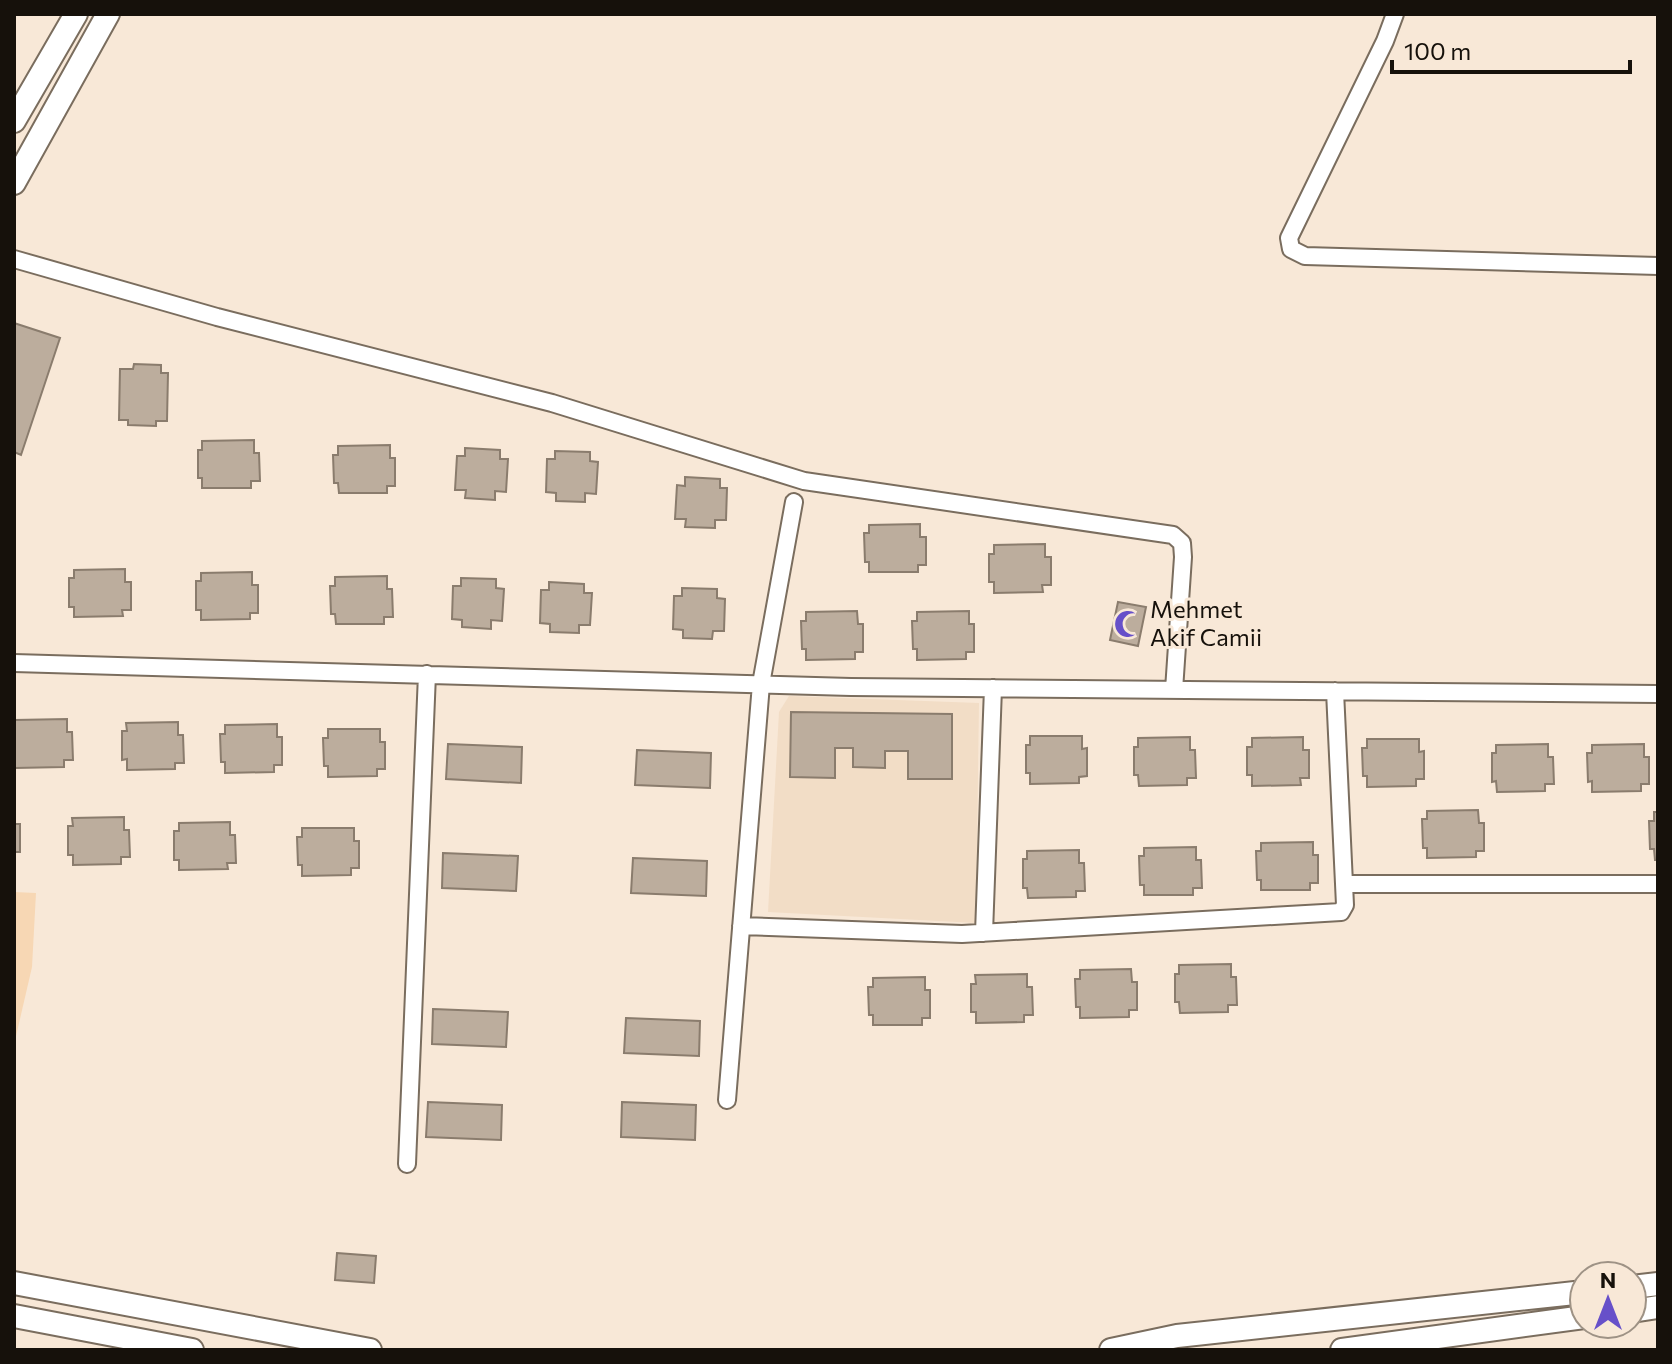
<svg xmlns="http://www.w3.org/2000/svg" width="1672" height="1364" font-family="Commissioner,sans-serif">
	<rect width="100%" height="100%" fill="#f8e8d7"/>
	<!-- built -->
	<path fill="#f2ddc6" d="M789,696L979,703L976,923L768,912L779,712Z"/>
	<!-- green -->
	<path fill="#f7d7b4" d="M14,892L36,893L32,967L14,1045Z"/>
	<!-- building -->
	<path fill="#bcad9d" stroke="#8a7c6d" stroke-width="2" d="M14,323L60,338L21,455L14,452Z
		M134,364L161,365V373H168L167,421H156V426L128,425V420H119L120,369H133Z
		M254,440V453H259L260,481H251V488H202V478H198V450H202V441Z
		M390,445V458H395V486H387V493H339L338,483H334L333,455H338V446Z
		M465,448L500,450V459H508L506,492L495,491V500L465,498L466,490H455L457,456H465Z
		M555,451L590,452V461L598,462L596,494L585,493V502L556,501V493L546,492L547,459H555Z
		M685,477L720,479V488H727L726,520H715V528L685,527L686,519H675L677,485L685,486Z
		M920,524V537H926V565H918V572H869V562H865L864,533H869V525Z
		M1045,544V557H1051V585H1042L1043,592L994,593V582H989V554H994V545Z
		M125,569V582H131V610H122L123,616L74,617V607H69V578H74V570Z
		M252,572V585H258V613H250V619L201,620V610H196V581H201V573Z
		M387,576V589H392L393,617H384V624H336L335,614H331L330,586H335V577Z
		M461,578L496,579V588L504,589L502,621L491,620V629L462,627V620L452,619L453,586H461Z
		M549,582L584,584V593H592L590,625H579V633L550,632V624L540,623L541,590H549Z
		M682,588L717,589V598L725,599L724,631H713L712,639L683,638V630L673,629L674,596H682Z
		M1118,602L1146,607L1138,646L1110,640Z
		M857,611L858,624H863V652H855V659L806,660V649H802L801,621H806V612Z
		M969,611V624H974V652H966V659L917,660V649H913L912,621H917V612Z
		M791,712L952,714V779H908V751H885V768L853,767V748H835V778L790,777Z
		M67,719V732H72L73,760H64V767L15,768V720Z
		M178,722V735H183L184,763H175V769L127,770V759L122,760V731H127L126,723Z
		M277,724V737H282V765H274V772L225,773V762H221L220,734H225V725Z
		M328,729H380V742H385V769H377V776L328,777V766H324L323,738H328Z
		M1030,736H1082V749L1087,748V776L1079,777V783L1030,784V773H1026V745H1030Z
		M1190,737V750H1195L1196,778H1187V785L1139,786L1138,775H1134V747H1138V738Z
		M1303,737V750H1309V778H1300L1301,785L1252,786V775H1247V747H1252V738Z
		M1367,739H1419V752L1424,751V779H1416V786L1367,787V776H1363L1362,748H1367Z
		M448,744L522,747L521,783L446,779Z
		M1548,744V757H1553L1554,784H1545V791L1497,792L1496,781L1492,782V753H1496V745Z
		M1644,744V757H1649V784H1641V791L1592,792V781L1588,782L1587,753H1592V745Z
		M637,750L711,753L710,788L635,785Z
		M1478,810L1479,823H1484V851H1476V857L1427,858V848H1423L1422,819H1427V811Z
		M14,811L15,824H20V852H14Z
		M1654,812H1658V860H1655L1654,849H1650L1649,821H1654Z
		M124,817V830H129L130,857H121V864L73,865V855H68V826H73L72,818Z
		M230,822V835H235L236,863H227L228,869L179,870V860H174V831H179V823Z
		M302,828H354V841H359V868H351V875L302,876V865H298L297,837H302Z
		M1313,842V855H1318V883H1310V890H1261V880H1257L1256,851H1261V843Z
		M1196,847V860H1201L1202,888H1193V895H1144V885H1140L1139,856H1144V848Z
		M1079,850V863H1084L1085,891H1076V897L1028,898L1027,888H1023V859H1027V851Z
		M443,853L518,856L516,891L442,888Z
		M633,858L707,861L706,896L631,893Z
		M1231,964V977H1236L1237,1005H1228V1012L1180,1013L1179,1002H1175V974H1179V965Z
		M1131,969L1132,982H1137V1010H1129V1017L1080,1018V1007H1076L1075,979H1080V970Z
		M1027,974V987H1032L1033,1015H1024V1022L976,1023V1012H971V984H976L975,975Z
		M925,977V990H930V1018H922V1025H873V1015H869L868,987H873V978Z
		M433,1009L508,1012L506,1047L432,1044Z
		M626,1018L700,1021L699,1056L624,1053Z
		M428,1102L502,1105L501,1140L426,1137Z
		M622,1102L696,1105L695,1140L621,1137Z
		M337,1253L376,1256L374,1283L335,1280Z"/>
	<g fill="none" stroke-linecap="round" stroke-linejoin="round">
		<!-- minor casing -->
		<g stroke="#7a6d5e" stroke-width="20">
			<path id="minor" d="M1395,14L1385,41L1289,238L1291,249L1305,256L1658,266
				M14,259L217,317L552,403L804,481L1173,535L1182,543L1183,557L1174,690
				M14,663L851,687L1658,694
				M1344,884H1658
				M741,926L962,934L1341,912L1345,905L1335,691
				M984,933L993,688
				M727,1100L761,684L794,502
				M407,1164L427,674"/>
		</g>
		<!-- secondary casing -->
		<g stroke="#7a6d5e" stroke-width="26">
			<path id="secondary" d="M14,121L76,14
				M14,183L108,14
				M14,1283L370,1350
				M1632,1287L1658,1284
				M1632,1311L1658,1307
				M14,1316L192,1350
				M1111,1350L1177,1336L1584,1292
				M1342,1350L1584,1317"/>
		</g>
		<!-- minor -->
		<use href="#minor" stroke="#fff" stroke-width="16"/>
		<!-- secondary -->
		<use href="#secondary" stroke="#fff" stroke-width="22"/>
	</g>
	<!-- icons -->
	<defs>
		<g id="mosque-bare" transform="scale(2.16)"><path d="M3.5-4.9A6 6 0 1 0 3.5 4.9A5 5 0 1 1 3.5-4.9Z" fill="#6750c9" stroke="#f8e8d7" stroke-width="2.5" paint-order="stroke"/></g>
	</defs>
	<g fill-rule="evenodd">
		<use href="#mosque-bare" x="1128" y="624"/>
	</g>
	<g text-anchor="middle" stroke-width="6" stroke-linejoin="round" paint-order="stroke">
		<!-- poi labels -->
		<g font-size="24" fill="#16110b" stroke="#f8e8d7" text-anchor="start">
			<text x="1150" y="618">Mehmet<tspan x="1150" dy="28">Akif Camii</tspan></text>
		</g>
	</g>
	<!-- border -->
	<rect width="1672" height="1364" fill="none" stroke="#16110b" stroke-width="32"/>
	<!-- north arrow -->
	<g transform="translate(1608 1300)"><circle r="38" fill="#f8e8d7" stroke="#9e9285" stroke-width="2"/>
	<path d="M0-6L14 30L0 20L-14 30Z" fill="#6750c9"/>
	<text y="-12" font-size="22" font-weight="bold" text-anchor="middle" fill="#16110b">N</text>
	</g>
	<!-- scale -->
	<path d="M1392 60v12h238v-12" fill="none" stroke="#16110b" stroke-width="4"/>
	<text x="1404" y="60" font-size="24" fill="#16110b" stroke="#f8e8d7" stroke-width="6" paint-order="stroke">100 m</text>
</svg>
